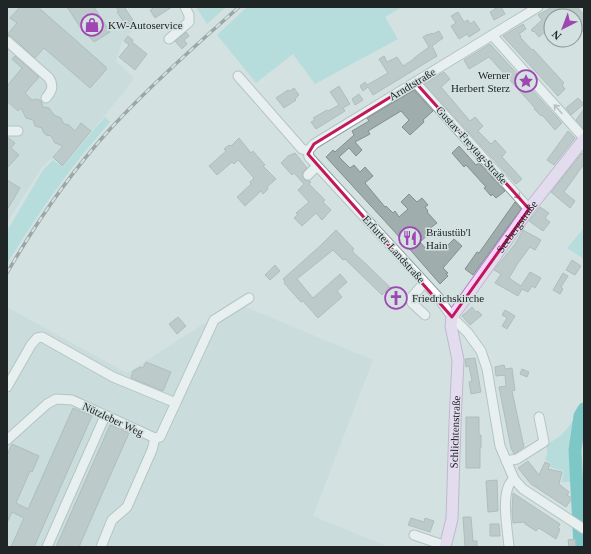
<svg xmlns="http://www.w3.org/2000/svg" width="591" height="554" font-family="Georgia,serif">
	<rect width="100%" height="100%" fill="#d3e2e1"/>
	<!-- built -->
	<path fill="#bed7d6" d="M7,7H125L137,26L122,42L116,61L134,78L120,97L63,166L52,158L42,167L7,223Z
		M236,303L373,360L313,516L389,547H7V307L127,373Z"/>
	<!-- green -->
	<path fill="#93d6d4" d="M196,7H226L207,24Z
		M247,7H402L385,17L398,39L315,84L293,54L256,83L217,35Z
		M105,117L110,122C71,166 38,213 7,264V231L43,170L53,160L62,167Z
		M584,228V259L567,248Z
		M584,405C584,409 580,412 579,416C573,435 575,462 575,482H562L563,471L550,467L551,463L545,460L547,454V444C553,441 560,437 565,431C572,423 577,413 584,405Z"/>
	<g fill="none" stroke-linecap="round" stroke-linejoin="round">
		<!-- river -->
		<path stroke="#15a8a7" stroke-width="13" d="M580,547L575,450L580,416L584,409"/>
	</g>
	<!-- building -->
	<path fill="#9fadac" stroke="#829090" d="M20,7H38L106,67V70L90,88L44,48L35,58L11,36L7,35L17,23L10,18Z
		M67,7H94L110,32L94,42L85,32L84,33Z
		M116,7H124L135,23L128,28L117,12L119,11Z
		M155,7H172L155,18L150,10Z
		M498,7H501L505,14L494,20L490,12Z
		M552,7H577L584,15V33L575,24V16H570L567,13L562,16H551V21L543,26L547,30L539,37L534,31L533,32L531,30L542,20L538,15Z
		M458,12L464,22L468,20L470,24L474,21L480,30L469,37L467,34L459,39L451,26L456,23L451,16Z
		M523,24L526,29L519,34L521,36L520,37L532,50L533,49L564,83L562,85L565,89L558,96L503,36Z
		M439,31L443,38L432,46L437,56L373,95L368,87L363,91L360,86L365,82L367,85L388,73L379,59L384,56L387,62L397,57L403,66L414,59V58L429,47L423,37L428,34V35L432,33L433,34Z
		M186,32L189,36L184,40L187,44L182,49L175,41Z
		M128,36L133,40L132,42L147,54L135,70L119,57L129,45L124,41Z
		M490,44L562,123L555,130L542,115L541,116L534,109L535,108L489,57L469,69L464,60Z
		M15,56L39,77L25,93L32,100L38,99L41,101L43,107L49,108L54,115L61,118L64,124L69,125L75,131L81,123L91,131L62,166L53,157L63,146L55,143L51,136L46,135L43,132L42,128L35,126L33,120L26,118L21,108L18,111L7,101V86L22,68L12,59Z
		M444,72L450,79L441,87L470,121L475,117L483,126L478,131L491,144L495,140L506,152L502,157L522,179L516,184L424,84Z
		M339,86L350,104L343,108L345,111L316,129L311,122L315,120L313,118L327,110L328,111L339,105L330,92Z
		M294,88L299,95L295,99L296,100L284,108L276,98L288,90L290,91Z
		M414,90L433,111L423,120L424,122L410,135L402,127L409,120L401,111L368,131L370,134L355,142L362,150L356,156L349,148L339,157L350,168L354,165L360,172L365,167L373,176L365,183L385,207L386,206L393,213L395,211L399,217L408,209L401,202L409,194L417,202L422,198L428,205L425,207L428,211L427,212L437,223L429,229L431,232L420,242L427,250L435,243L442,251L454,239L462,246L443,268L448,273L446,274L448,276L440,284L393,230L326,157L333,150L335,152L354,135L352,131L369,121L367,118Z
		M359,94L363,100L355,105L352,99Z
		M578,98L584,104L571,115L566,108Z
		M584,109V129L576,120Z
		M568,131L575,138L554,165L547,160Z
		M7,137L15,143L11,148L19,155L7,168Z
		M239,138L251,153L253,151L265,165L263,166L276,179L267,187L268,189L263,194L261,191L245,206L237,197L251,184L250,182L254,178L238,160L234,164L232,162L217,175L209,166L226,151L224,149L229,145L231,146Z
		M459,146L476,165L479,163L505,191L496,198L492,194L491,196L484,188L486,187L466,165L464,167L452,153Z
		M295,153L307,168L302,173L304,179L311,182L309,184L325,200L323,202L331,210L322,220L316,213L302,226L294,218L298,214L296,213L309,202L298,190L304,184L294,173L292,175L281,163L288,156Z
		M582,153L584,155V164L564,192L575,201L570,208L551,192Z
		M7,180L20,188L7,210Z
		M515,202L521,209L473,275L465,269L477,252L479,253Z
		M540,207L549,213L545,218L550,222L543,231L529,221Z
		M336,230L354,249L352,251L367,265L395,292H397L402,296V299L397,304H394L390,299L389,287L382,295L345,259L343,260L333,250L297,279L313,298L340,274L347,282L337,291L342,297L318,318L303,301L301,302L284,283L285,282L283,279L320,246Z
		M523,230L541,240L535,250L530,247L518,263L509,278L521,286L530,272L541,278L535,288L532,286L528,292L522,289L518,296L495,283L501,274L494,270L515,244Z
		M572,260L581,266L575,275L566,270Z
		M275,265L280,271L270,280L265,275Z
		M563,273L568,276L561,287L563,289L560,294L553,290Z
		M472,307L476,312L478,311L482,315L470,325L462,316Z
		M505,310L515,316L507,329L502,326L507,318L502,315Z
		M178,317L186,326L177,334L169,324Z
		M475,358L481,392L471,394L469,382L472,381L469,366L466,367L465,359Z
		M146,362L171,372L163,391L131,378L133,371L140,367L143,368Z
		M504,365L505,369L512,368L515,390L512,391L524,447L514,454L511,448L499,387L506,386L505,375L496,376L495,367Z
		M522,369L529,372L527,377L520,374Z
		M73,408L92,416L34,547H11L24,518L12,512L7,523V455L12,444L39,456L32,472L30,471L16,503L28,509Z
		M466,417H479V435H481V448H480V468H466Z
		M110,425L129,433L106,485L79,547H56Z
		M528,461L539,475L545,462L550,464L548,469L562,472L559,484L569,492L567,495L572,498L566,507L531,484L518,468Z
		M497,480L498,511L488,512L486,481Z
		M513,493L560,524L558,528L560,529L556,539L539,528L536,531L525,524V522L513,523L512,511Z
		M463,517H471L473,541H477V547H465Z
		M411,518L424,522L425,518L434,521L430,532L408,525Z
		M490,524H499L500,536H490Z
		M575,539L576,547H569L568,540Z"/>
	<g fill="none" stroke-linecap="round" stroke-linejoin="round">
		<!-- minor casing -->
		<g stroke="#909e9d" stroke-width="11">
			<path id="minor" d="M492,35L584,138
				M169,39L189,22V15L185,7
				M7,41L49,78C54,86 52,91 46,98
				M238,76L302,149L308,151
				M415,82L529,209
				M7,131H18
				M308,151L309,157L438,297L452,317L468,333L481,351L487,369L500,446L514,479L523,489L584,529
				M308,151L314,144L538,7
				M308,175L317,166
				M424,283L411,298L412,303L425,315
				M7,387L31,345L37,338L42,337L113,377L176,403
				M7,440L47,404L56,399L72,400L155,438L160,437L214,320L249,298
				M506,461L517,459L544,442L539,417
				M414,535L446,546
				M47,547L105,416
				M101,547L112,520L127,507L152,450L155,438
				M509,547C508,531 499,489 514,479"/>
		</g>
		<!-- major casing -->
		<g stroke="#a885b3" stroke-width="13">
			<g id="major">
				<path id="s1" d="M445,547L452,519L455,423L458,360L451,326L452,317L529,209L584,139"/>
			</g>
		</g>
		<!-- minor -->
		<use href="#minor" stroke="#fff" stroke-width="9"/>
		<!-- major -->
		<use href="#major" stroke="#f7d4ff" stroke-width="11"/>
		<!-- rail casing -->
		<g stroke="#575f5f" stroke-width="3.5">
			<path id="rail" d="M7,273C37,221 71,172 111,128C151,85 195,46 239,7"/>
		</g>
		<!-- rail -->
		<use href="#rail" stroke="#d3e2e1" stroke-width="2" stroke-dasharray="6" stroke-linecap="butt"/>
	</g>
	<!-- one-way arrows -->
	<defs><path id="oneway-shaft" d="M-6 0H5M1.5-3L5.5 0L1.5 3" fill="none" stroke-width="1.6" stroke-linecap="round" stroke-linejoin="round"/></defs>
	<g stroke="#9b9d9d">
		<use href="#oneway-shaft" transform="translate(558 109) rotate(-132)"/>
		<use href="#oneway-shaft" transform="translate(516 194) rotate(48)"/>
	</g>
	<!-- marked area -->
	<path d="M0 0H591V554H0ZM415,82L529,209L452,317L308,154L314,144Z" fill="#d3e2e1" fill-opacity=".55" fill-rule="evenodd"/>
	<path fill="none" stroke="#c2185b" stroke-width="3" stroke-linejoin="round" d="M415,82L529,209L452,317L308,154L314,144Z"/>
	<!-- icons -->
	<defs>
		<g id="shop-ring" transform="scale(1.15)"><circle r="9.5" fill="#d3e2e1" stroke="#9f46b2" stroke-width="1.5"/><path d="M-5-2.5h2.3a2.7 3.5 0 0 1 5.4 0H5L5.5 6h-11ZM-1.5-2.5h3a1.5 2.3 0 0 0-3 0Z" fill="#9f46b2"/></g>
		<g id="sight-ring" transform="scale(1.15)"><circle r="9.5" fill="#d3e2e1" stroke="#9f46b2" stroke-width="1.5"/><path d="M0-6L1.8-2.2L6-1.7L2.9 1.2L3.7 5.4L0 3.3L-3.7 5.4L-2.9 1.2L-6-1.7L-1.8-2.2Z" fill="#9f46b2"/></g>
		<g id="restaurant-ring" transform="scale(1.15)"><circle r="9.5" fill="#d3e2e1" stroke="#9f46b2" stroke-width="1.5"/><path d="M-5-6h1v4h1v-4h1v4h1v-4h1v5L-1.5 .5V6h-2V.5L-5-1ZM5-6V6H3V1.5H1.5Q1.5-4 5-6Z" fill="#9f46b2"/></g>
		<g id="church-ring" transform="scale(1.15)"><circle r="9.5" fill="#d3e2e1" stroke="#9f46b2" stroke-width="1.5"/><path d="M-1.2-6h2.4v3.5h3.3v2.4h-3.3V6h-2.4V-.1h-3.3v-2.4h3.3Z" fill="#9f46b2"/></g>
	</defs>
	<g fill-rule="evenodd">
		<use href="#shop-ring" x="92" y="25"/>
		<use href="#sight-ring" x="526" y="81"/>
		<use href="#restaurant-ring" x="410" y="238"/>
		<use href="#church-ring" x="396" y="298"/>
	</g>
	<g text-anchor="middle" stroke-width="3" stroke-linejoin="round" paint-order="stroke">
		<!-- poi labels -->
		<g font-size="11" fill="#202525" stroke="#d3e2e1" text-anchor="start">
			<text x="108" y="29">KW-Autoservice</text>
			<text x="510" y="79" text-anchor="end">Werner<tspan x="510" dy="13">Herbert Sterz</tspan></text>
			<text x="426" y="236">Bräustüb'l<tspan x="426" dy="13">Hain</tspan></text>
			<text x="412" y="302">Friedrichskirche</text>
		</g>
		<!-- street labels -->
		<g font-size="11" fill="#202525" stroke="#d3e2e1">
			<text transform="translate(412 84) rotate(-31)" y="4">Arndtstraße</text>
			<text transform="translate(472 145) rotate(48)" y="4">Gustav-Freytag-Straße</text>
			<text dy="4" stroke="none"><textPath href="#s1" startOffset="343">Seebergstraße</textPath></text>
			<text transform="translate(394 249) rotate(48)" y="4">Erfurter Landstraße</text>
			<text transform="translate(113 419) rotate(25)" y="4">Nützleber Weg</text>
			<text dy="4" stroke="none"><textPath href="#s1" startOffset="116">Schlichtenstraße</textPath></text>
		</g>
	</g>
	<!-- border -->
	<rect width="591" height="554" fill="none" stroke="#202525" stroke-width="16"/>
	<!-- north arrow -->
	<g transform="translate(563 28) rotate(222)"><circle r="19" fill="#d3e2e1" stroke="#8b9696"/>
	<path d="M0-3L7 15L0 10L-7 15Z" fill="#9f46b2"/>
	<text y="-6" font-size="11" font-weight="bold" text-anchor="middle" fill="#202525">N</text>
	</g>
</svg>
